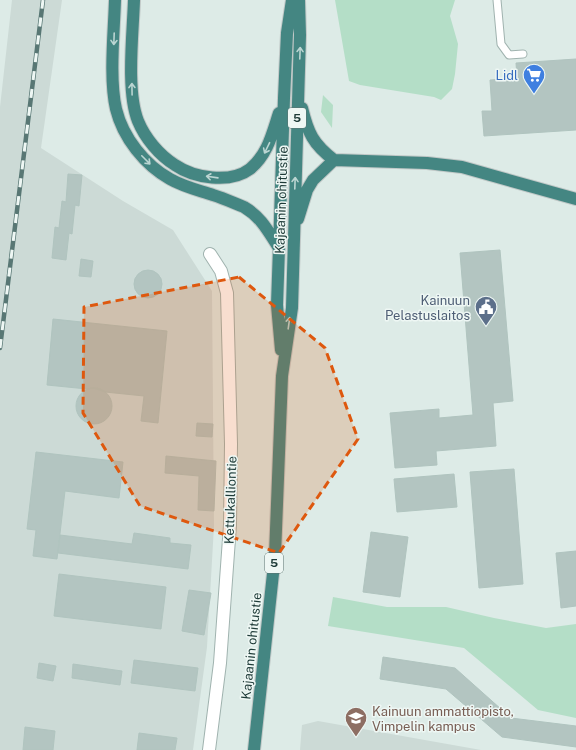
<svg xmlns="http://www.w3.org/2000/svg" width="576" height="750" font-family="'Public Sans',sans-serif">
	<rect width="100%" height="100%" fill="#ddebe7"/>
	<!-- built -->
	<path fill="#ccdad6" d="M12,0H62L41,148L123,201L173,230L212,291L214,526L207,647L193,750H0V107Z
		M318,721L481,750H300L302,725Z"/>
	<!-- green -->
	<path fill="#b4dec7" d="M335,0H455L450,16L458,44L455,74L452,89L441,100L434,97L360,85L349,81Z
		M323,95L333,105L332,128L321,112Z
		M333,597L387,607H446L494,618L546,628L576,624V718L538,710L464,648L328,626Z"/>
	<!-- building -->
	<path fill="#b3c5c1" stroke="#b0c4bf" d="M576,59V130L484,136L482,111H492L490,80L517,78L516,63Z
		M68,174L82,175L79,206L75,205L72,234L69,233L66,260L52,258L55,227L59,228L62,201L66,202Z
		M500,250L513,401L493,403L496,446L436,451L437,465L395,468L390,413L439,409V418L473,415L460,253Z
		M81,259L93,261L91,277L79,276Z
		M134 284a14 14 0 1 1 28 0a14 14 0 1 1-28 0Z
		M53,319L167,331L158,423L141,421L144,396L105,392L94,388L87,389L47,385Z
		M76 406a18 18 0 1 1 36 0a18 18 0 1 1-36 0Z
		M197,423L213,424L212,437L196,436Z
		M36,452L123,462L119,498L65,491L57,559L33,556L36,530L27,529Z
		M166,456L216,461L214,511L198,510L199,476L165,473Z
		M514,469L523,584L479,588L470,472Z
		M454,474L457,507L397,512L394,479Z
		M371,532L408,537L400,597L363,592Z
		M134,533L170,538V543L191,545L188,569L58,553L60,535L132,544Z
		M576,551V606L561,608L556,553Z
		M59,574L166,587L161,629L54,616Z
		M189,590L211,593L204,635L182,631Z
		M383,657L455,668L511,718L576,726V747L502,737L446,689L380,679Z
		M134,660L198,668L195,691L131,683Z
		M39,663L56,666L53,681L37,678Z
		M73,664L122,671L120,685L72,678Z
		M25,727L55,731L53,750H23Z
		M139,733L177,738L175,750H137Z"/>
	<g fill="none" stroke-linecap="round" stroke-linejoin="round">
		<!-- service casing -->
		<g stroke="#a0b3af" stroke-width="9">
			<path id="service" d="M497,0L501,44L509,55L523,54"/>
		</g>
		<!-- minor casing -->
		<g stroke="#a0b3af" stroke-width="14">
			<path id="minor" d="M209,750L220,663L230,525L231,444L227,293L221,271L210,254"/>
		</g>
		<!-- trunk casing -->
		<g stroke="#c0c8c7" stroke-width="14">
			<path id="trunk" d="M115,0C114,33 109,78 116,109C123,138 145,165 170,179C184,187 198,190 213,195C223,198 234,203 244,207C261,217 268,231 279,248
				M134,0C133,33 126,91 138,121C145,138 159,155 175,165C194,178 230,184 250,169C268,154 272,134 279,113
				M302,108C308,133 313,144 334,160L427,163L462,167L576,199
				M298,219L307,190L313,180L334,160
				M281,350L277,305L279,248L284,98L287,33L292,0
				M254,750L275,555L282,376L292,308L300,35L299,0"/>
		</g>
		<!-- service -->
		<use href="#service" stroke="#fff" stroke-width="7"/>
		<!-- minor -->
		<use href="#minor" stroke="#fff" stroke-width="12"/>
		<!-- trunk -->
		<use href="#trunk" stroke="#448682" stroke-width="12"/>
		<!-- rail casing -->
		<g stroke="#587774" stroke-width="4.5">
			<path id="rail" d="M0,348L43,0"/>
		</g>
		<!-- rail -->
		<use href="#rail" stroke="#eef7f4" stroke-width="3" stroke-dasharray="9" stroke-linecap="butt"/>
	</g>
	<!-- one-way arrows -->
	<defs><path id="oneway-shaft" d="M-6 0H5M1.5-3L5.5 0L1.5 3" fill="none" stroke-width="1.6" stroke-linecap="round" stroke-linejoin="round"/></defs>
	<g stroke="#bbd5d2">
		<use href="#oneway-shaft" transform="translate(114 39) rotate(92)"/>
		<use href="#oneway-shaft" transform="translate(300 53) rotate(-88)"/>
		<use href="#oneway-shaft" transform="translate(132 89) rotate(-91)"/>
		<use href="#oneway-shaft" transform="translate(267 148) rotate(116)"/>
		<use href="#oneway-shaft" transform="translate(146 160) rotate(45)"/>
		<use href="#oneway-shaft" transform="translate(212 177) rotate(-172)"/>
		<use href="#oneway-shaft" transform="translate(295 183) rotate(-88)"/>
		<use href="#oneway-shaft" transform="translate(289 323) rotate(-82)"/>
	</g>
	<!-- marked area -->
	<path fill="#de580e" fill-opacity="0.2" stroke="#de580e" stroke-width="3" stroke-dasharray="8 5" stroke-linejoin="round" d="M239,277L325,348L358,439L279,553L140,506L83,413L84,307Z"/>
	<!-- icons -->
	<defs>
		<g id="supermarket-pin" transform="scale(1.15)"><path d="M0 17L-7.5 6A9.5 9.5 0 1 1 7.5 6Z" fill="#3f7fe0" stroke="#eef7f4"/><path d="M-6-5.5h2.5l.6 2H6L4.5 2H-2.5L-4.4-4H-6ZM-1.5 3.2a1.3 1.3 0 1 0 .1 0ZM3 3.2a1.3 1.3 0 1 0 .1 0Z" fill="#fff"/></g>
		<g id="civic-pin" transform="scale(1.15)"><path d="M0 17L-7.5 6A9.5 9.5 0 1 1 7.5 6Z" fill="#5c6f8a" stroke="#eef7f4"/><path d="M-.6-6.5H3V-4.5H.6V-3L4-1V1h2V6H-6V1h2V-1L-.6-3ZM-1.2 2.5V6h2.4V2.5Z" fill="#fff"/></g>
		<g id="school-pin" transform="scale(1.15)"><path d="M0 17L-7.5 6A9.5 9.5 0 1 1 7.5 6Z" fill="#8d6e63" stroke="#eef7f4"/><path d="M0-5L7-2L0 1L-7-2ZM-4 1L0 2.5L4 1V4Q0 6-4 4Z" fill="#fff"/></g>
	</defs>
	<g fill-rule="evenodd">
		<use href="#supermarket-pin" x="534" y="75"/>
		<use href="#civic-pin" x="486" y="307"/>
		<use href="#school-pin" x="356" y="718"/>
	</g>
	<g text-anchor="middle" stroke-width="3" stroke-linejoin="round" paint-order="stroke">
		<!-- shield labels -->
		<g fill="#eef7f4" stroke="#5c7370" stroke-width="1">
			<rect x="288" y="108" width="18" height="20" rx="3"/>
			<rect x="265" y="553" width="18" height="20" rx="3"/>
		</g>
		<g font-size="12" font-weight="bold" fill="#1e3b38">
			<text x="297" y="122">5</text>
			<text x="274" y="567">5</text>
		</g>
		<!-- shop labels -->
		<g font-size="13" fill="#366cbe" stroke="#eef7f4" text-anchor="end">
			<text x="518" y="80">Lidl</text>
		</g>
		<!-- street labels -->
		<g font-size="13" fill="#1e3b38" stroke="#eef7f4">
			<text transform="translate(281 200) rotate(-88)" y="5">Kajaanin ohitustie</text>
			<text transform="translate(230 500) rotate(-88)" y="5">Kettukalliontie</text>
			<text transform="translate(251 646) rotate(-84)" y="5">Kajaanin ohitustie</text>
		</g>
		<!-- service labels -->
		<g font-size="13" fill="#4e5e75" stroke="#eef7f4" text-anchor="end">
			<text x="470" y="305">Kainuun<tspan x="470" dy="15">Pelastuslaitos</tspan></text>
		</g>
		<!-- education labels -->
		<g font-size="13" fill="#785e54" stroke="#eef7f4" text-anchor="start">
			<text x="372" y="716">Kainuun ammattiopisto,<tspan x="372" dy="15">Vimpelin kampus</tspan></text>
		</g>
	</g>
</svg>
